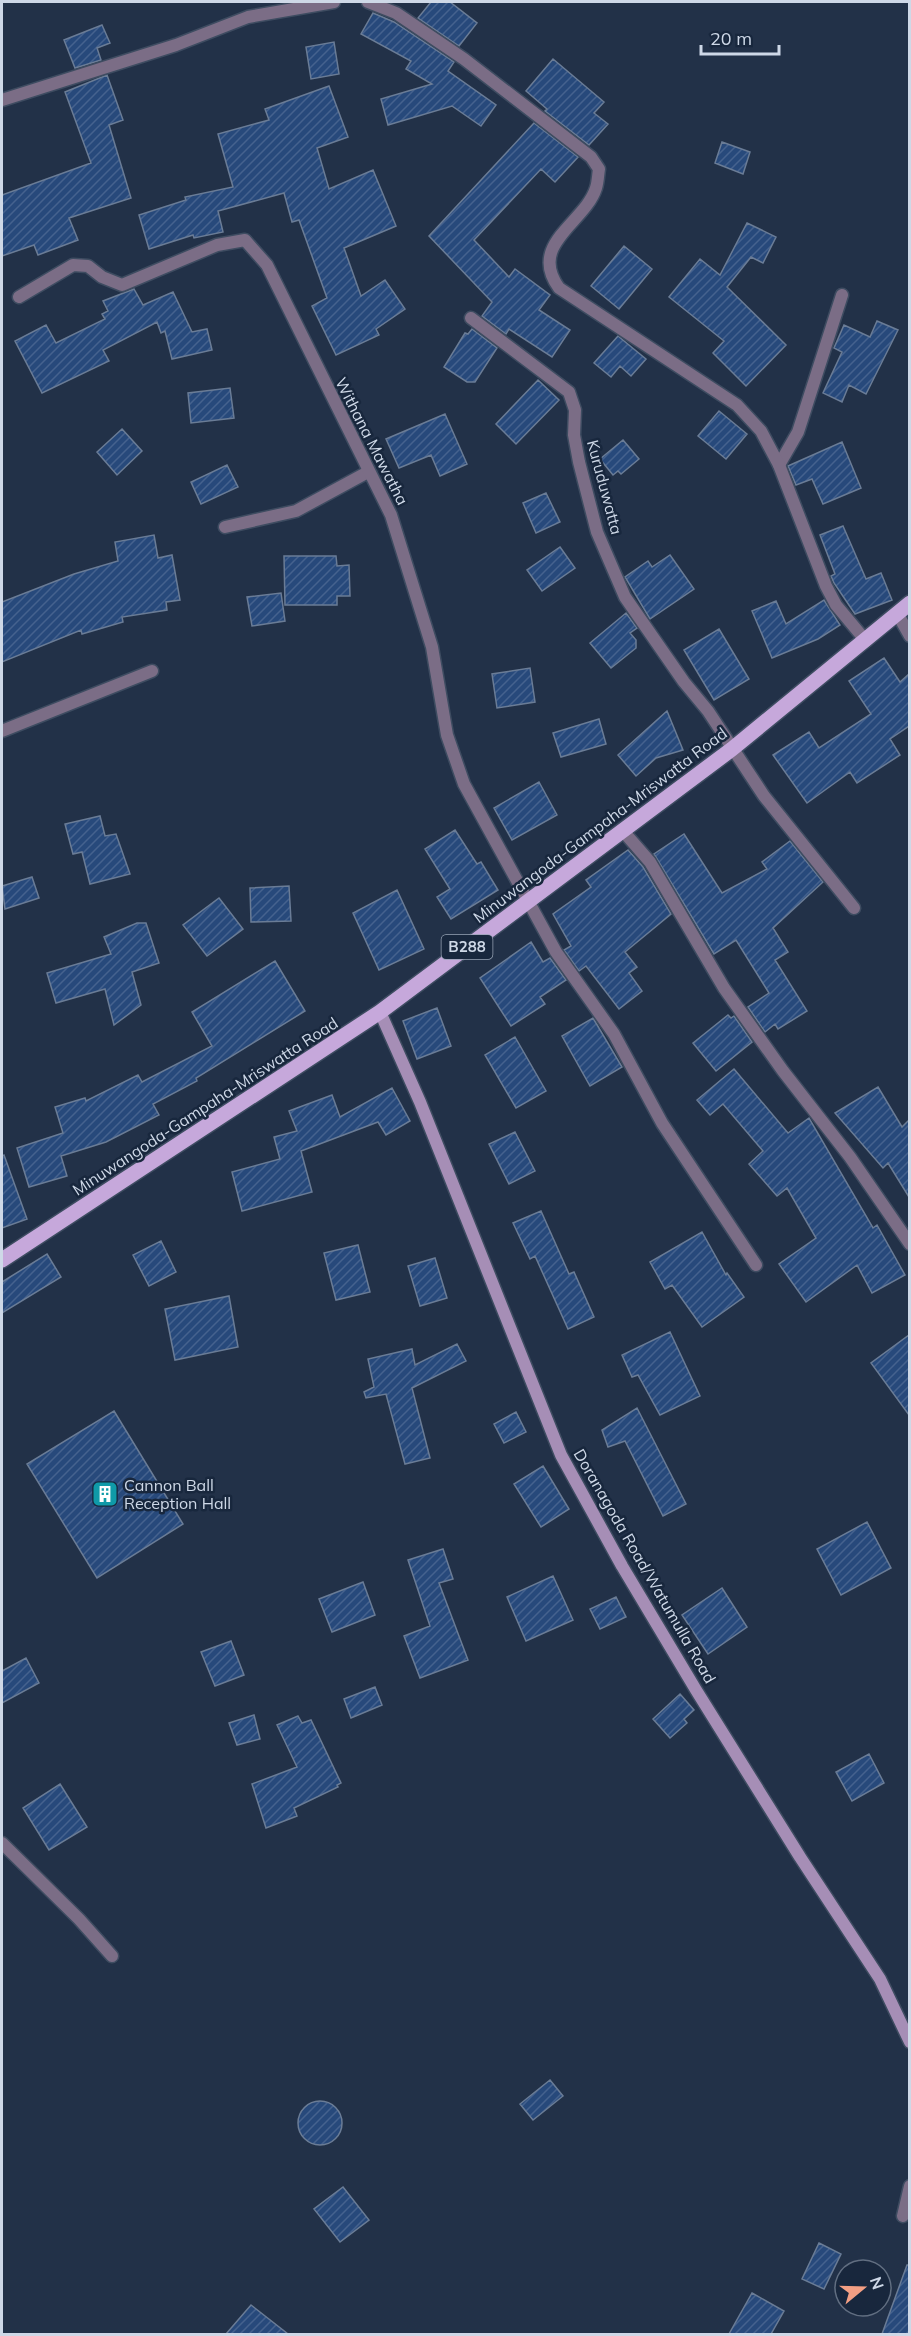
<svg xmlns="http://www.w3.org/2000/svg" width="911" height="2336" font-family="Mulish,sans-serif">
	<defs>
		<pattern id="building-hatch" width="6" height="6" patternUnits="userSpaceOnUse" patternTransform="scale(1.5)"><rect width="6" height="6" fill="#27497b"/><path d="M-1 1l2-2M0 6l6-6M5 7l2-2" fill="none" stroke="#45628e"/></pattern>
	</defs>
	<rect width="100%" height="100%" fill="#223148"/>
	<!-- building -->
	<path fill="url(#building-hatch)" stroke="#6a7c96" stroke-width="1.5" d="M431,2H450L477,23L459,46L418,18Z
		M373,13L394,22L454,62L448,71L496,105L481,126L452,106L388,125L381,99L432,84L406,69L411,61L361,34Z
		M102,25L110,43L97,48L101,60L75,68L64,40Z
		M334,42L339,74L311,79L306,47Z
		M553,59L604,102L594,113L608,124L589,145L545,111L547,109L526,91Z
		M107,75L123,120L109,125L131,198L69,218L78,240L38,255L34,245L2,256V195L91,163L65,92Z
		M329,86L348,137L317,148L329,189L373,170L396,226L344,248L361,296L385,280L405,309L376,329L379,335L336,355L312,306L327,298L299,220L292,222L284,193L218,211L223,232L194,238L193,235L149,249L139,215L186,200L185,197L233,187L218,134L269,120L265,109Z
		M534,123L578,157L555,182L541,169L474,240L509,277L515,269L550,295L539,310L570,330L552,357L509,329L506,334L482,316L492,302L429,236Z
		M722,142L750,152L743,174L715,163Z
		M747,223L776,237L763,263L751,257L727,287L786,345L746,386L713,353L724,341L669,297L700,259L720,275Z
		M624,246L652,269L619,309L591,286Z
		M134,289L143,305L173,292L192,332L207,329L212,350L172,359L165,331L161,333L157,322L103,350L109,361L42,393L15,341L46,325L56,343L105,319L102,314L108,311L103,301Z
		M877,321L898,330L866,394L849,385L842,402L823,393L842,352L834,348L844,325L870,337Z
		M472,329L497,348L475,382H467L444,367L465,333L468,334Z
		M618,336L646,359L631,376L620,366L611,377L594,363Z
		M538,380L559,400L516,444L496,424Z
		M230,388L234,418L191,423L188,393Z
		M719,411L747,434L726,459L698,436Z
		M445,414L467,464L440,476L431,455L399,468L386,439Z
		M122,429L142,451L117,475L97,452Z
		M623,440L639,459L621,474L618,471L613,475L600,459Z
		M842,442L861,488L823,504L812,479L796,485L788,466Z
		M227,465L238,487L201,504L191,482Z
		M546,493L560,522L536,533L523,503Z
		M843,526L866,579L881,573L892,600L855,614L834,583L831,576L835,574L820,535Z
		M154,535L158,558L172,555L180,600L166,602L167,610L122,617L123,622L82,634L81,630L2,662V602L74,574L118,561L115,542Z
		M560,547L575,568L542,591L527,570Z
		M670,555L694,589L650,619L625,577L648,561L652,567Z
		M284,556H336L337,566L349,565L350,596H337V605H285Z
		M281,593L285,621L252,626L247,597Z
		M824,600L840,625L818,639L772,658L752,611L776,601L786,624Z
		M626,613L637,628L630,633L636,640V648L611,668L590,643Z
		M719,629L749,679L714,700L684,650Z
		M884,658L900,682L909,674V726L890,739L900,755L857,783L850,772L807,803L773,755L809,732L819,748L871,714L849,681Z
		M530,668L535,702L497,708L492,674Z
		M667,711L683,750L656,758L636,776L618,755Z
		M599,719L606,744L561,757L553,733Z
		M539,782L557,815L512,840L494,808Z
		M100,816L105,836L116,834L130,874L90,884L82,852L73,854L65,824Z
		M455,830L477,864L481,862L498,890L451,919L437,897L450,889L425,849Z
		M684,834L722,893L767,869L762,862L790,841L823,882L773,928L788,952L775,960L807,1011L778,1029L775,1024L765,1032L748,1007L769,993L736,940L714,954L654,854Z
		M628,850L643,867L671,914L625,952L637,967L629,973L642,991L619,1009L586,966L579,971L564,950L571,946L553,914L591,887L586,880Z
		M32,877L39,898L5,909L2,886Z
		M289,886L291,921L251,922L250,888Z
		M397,890L424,949L379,970L353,913Z
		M219,898L243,929L207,956L183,925Z
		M137,923H146L159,963L132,972L141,1005L114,1025L105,989L56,1003L47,973L111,954L104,937Z
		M531,942L543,962L550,958L566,980L540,997L545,1004L511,1026L480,978Z
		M275,961L305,1011L196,1078L197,1081L153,1104L159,1115L106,1142L61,1156L67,1176L29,1187L17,1148L63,1133L55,1107L85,1098L86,1101L138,1075L142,1082L212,1046L192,1012Z
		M437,1008L451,1046L417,1059L403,1021Z
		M728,1015L731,1018L734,1016L752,1042L716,1071L693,1043Z
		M593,1018L622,1067L590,1086L562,1036Z
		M515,1037L546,1091L516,1108L485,1055Z
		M734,1069L788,1133L809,1118L873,1228L877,1225L905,1275L872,1293L857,1265L806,1302L779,1264L816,1238L787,1188L777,1196L749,1164L763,1151L723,1104L710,1115L697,1100Z
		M878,1087L902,1127L909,1120V1197L888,1163L883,1168L835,1113Z
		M392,1088L410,1121L386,1135L378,1122L301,1151L312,1192L242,1211L232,1172L280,1159L274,1137L297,1131L289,1111L332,1095L340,1117Z
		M515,1132L535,1171L509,1184L489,1144Z
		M4,1155L27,1219L2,1228V1156Z
		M541,1211L569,1274L574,1272L594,1317L568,1329L535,1256L530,1259L513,1223Z
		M702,1232L726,1275L727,1273L744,1297L702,1327L672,1285L665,1289L650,1262Z
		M161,1241L176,1272L149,1286L133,1255Z
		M358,1245L370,1292L336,1300L324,1253Z
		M47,1254L61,1277L2,1313V1282Z
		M435,1258L447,1298L420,1306L408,1266Z
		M229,1296L238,1347L175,1360L165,1309Z
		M670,1332L700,1396L660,1415L638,1375L632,1377L622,1355Z
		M909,1335V1415L871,1363Z
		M457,1344L466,1361L412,1388L430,1458L405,1464L386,1394L366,1398L364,1392L374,1387L368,1359L412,1349L415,1365Z
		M637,1408L686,1504L663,1516L625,1441L608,1447L602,1430Z
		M114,1411L183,1524L97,1578L27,1464Z
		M516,1412L526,1432L504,1443L494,1424Z
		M543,1466L569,1509L541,1527L514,1484Z
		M867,1522L891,1568L841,1595L817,1549Z
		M443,1549L453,1579L439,1583L468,1660L420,1678L404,1636L430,1626L408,1560Z
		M553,1576L573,1620L526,1641L507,1597Z
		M363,1582L375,1615L332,1632L319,1599Z
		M722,1588L747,1627L708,1654L682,1615Z
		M616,1597L626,1617L600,1629L590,1609Z
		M231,1641L244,1675L215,1686L201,1652Z
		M26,1658L39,1683L2,1703V1671Z
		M375,1687L382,1705L351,1718L344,1699Z
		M680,1694L694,1710L684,1719L687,1723L670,1738L653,1719Z
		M254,1715L260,1739L237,1745L229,1723Z
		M298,1716L302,1723L311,1720L341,1783L337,1785L338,1787L294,1808L297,1816L266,1828L252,1784L297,1767L277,1725Z
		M869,1754L884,1783L852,1801L836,1772Z
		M60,1784L87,1827L49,1850L23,1808Z
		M550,2080L563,2096L533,2120L520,2104Z
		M298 2123a22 22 0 1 1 44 0a22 22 0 1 1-44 0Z
		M343,2187L369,2220L340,2242L314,2209Z
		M819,2243L841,2254L824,2289L802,2279Z
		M907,2265H909V2334H882Z
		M752,2293L784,2311L771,2334H729Z
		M251,2305L288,2334H226Z"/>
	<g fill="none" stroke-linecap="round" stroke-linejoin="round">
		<!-- lane casing -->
		<g stroke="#3e4c61" stroke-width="15">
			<path id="lane" d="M471,318L569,392L575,410L574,435L579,462L597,532L625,597L684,682L708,711L764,796L854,908
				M779,465L798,432L842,295
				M225,527L296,511L368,472
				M2,731L152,671
				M2,1843L79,1919L112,1956"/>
		</g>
		<!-- street casing -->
		<g stroke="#3e4c61" stroke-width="15">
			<path id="street" d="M368,2L396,13L464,59L591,157L599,169C598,175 598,182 596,188C585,223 527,244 559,288L737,405L761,431L779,465L826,586L836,605L866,641
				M2,100L176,45L248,17L334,2
				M19,297L73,265L88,266L102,277L122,285L217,245L245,240L267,265L391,515L432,647L447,735L464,784L556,952L614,1034L662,1123L756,1265
				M897,613L910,636
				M623,831L650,862L724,988L783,1071L850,1157L910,1244
				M903,2216L910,2186"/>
		</g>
		<!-- secondary casing -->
		<g stroke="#3e4c61" stroke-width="15">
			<path id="secondary" d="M380,1012L420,1102L561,1455L622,1566L696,1690L800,1857L880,1979L910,2042"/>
		</g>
		<!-- primary casing -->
		<g stroke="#3e4c61" stroke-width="18">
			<path id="primary" d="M2,1260L380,1012L732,749L910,603"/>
		</g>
		<!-- lane -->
		<use href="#lane" stroke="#7b6d86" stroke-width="12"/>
		<!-- street -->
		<use href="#street" stroke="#7b6d86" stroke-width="12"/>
		<!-- secondary -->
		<use href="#secondary" stroke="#a68eb6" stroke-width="12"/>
		<!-- primary -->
		<use href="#primary" stroke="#c6a8db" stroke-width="15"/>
	</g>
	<!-- icons -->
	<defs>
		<g id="building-square" transform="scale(1.35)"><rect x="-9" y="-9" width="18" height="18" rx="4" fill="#0f9aa8" stroke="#18273d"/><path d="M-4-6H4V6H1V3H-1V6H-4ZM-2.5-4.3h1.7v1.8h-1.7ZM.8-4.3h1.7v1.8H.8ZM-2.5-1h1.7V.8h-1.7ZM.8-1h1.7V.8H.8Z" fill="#fff"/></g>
	</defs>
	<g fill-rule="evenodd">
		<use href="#building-square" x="105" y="1494"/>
	</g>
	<g text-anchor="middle" stroke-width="5" stroke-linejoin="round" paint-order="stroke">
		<!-- shield labels -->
		<rect fill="#18273d" stroke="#97a3b4" stroke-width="1.5" x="441.5" y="935" width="51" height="24" rx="4.5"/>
		<g font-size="15" font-weight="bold" fill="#ced8e7">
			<text x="467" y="952">B288</text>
		</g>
		<!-- street labels -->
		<g font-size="16" fill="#ced8e7" stroke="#18273d">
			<text transform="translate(372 441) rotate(63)" y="6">Withana Mawatha</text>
			<text transform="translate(605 487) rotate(75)" y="6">Kuruduwatta</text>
			<text transform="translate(600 825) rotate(-37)" y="6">Minuwangoda-Gampaha-Mriswatta Road</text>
			<text transform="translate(205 1106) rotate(-33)" y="6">Minuwangoda-Gampaha-Mriswatta Road</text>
			<text transform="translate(645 1566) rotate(60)" y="6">Doranagoda Road/Watumulla Road</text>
		</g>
		<!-- poi labels -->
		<g font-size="16" fill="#ced8e7" stroke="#18273d" text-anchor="start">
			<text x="124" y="1491">Cannon Ball<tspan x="124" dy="18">Reception Hall</tspan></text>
		</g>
	</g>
	<!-- border -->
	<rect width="911" height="2336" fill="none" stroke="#ced8e7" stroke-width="6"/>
	<!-- north arrow -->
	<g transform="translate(863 2288) rotate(71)"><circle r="28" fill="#18273d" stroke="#616e81" stroke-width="1.5"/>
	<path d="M0-4.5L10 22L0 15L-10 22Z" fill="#f39f84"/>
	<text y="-9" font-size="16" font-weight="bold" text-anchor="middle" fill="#ced8e7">N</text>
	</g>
	<!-- scale -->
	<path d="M701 45v9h78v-9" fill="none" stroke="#ced8e7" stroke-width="3"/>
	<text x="710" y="45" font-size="18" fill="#ced8e7" stroke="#18273d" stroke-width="4.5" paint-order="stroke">20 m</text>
</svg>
